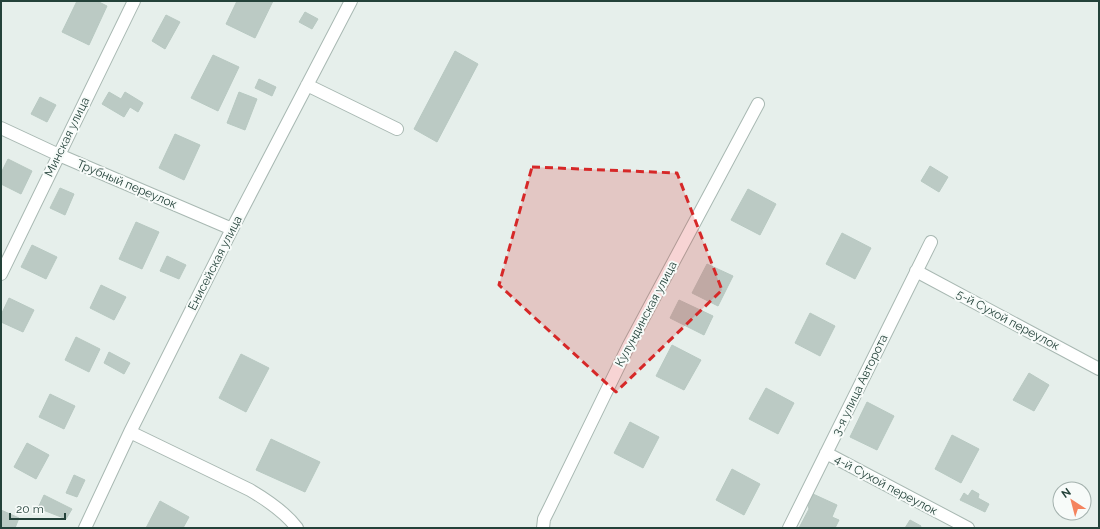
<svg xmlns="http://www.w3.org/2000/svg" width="1100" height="529" font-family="Raleway,sans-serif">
	<rect width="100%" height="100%" fill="#e6efeb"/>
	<!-- building -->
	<path fill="#bbcac4" stroke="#b8c9c2" d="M77,1H97L107,6L89,45L62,32Z
		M237,1H273L255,38L226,24Z
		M305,12L318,19L312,29L299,22Z
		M166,15L180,22L165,49L152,41Z
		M455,51L478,64L437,142L414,129Z
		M213,55L239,67L218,111L191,98Z
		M259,79L276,87L272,96L255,88Z
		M109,92L121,99L125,92L143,103L138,112L130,107L124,117L102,104Z
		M239,92L257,99L245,130L227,123Z
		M40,97L56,105L47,122L31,114Z
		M175,134L200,145L184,180L159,168Z
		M8,159L32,171L21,194L1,184V173Z
		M930,166L948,177L939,192L921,181Z
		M60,188L74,194L65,215L50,208Z
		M748,189L776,204L760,235L731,220Z
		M136,222L159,232L142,269L119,259Z
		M842,233L871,248L855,279L826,264Z
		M32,245L57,257L46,279L21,267Z
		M167,256L186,265L179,279L160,271Z
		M707,264L733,276L718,306L692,293Z
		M101,285L126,297L114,320L90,308Z
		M9,298L34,310L23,332L1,322V315Z
		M679,300L713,316L704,335L670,318Z
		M810,313L835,326L820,356L795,343Z
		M76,337L100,349L89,372L65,360Z
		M672,345L701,360L684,390L656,376Z
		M109,352L130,363L124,374L104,363Z
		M241,354L269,368L246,412L219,398Z
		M1029,373L1049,385L1034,411L1013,400Z
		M766,388L794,403L778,434L749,419Z
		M50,394L75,406L64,429L39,417Z
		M867,402L894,416L877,450L850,437Z
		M630,422L659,437L643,468L614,453Z
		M952,435L979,449L961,483L935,469Z
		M271,439L320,462L305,492L256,470Z
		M27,443L49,455L36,479L14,467Z
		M732,469L760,484L744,515L716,500Z
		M74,475L85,480L77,497L66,493Z
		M972,490L979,494L978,498L989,504L985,512L960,500L964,493L968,496Z
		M813,494L837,505L832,517L839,520L835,528H799L809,509L808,505Z
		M44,495L72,509L66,519L38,508Z
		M160,501L189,517L183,528H146Z
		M1,510L19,518L15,528H1Z
		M910,520L921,526L920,528H905Z"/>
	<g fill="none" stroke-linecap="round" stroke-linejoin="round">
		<!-- minor casing -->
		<g stroke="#a8b8b2" stroke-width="14">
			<path id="minor" d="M307,85L397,129
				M1,128L59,155L232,229
				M916,271L1099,369
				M1,274L134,1
				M130,432L250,490C267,500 285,512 297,528
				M826,453L968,528
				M85,528L130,432L232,229L351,1
				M543,528L544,519L550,507L629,345L758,104
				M789,528L931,242"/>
		</g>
		<!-- minor -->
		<use href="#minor" stroke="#fff" stroke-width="12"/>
	</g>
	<!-- marked area -->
	<path fill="#d62828" fill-opacity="0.2" stroke="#d62828" stroke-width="3" stroke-dasharray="8 5" stroke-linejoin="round" d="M532,167L677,173L722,290L616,392L499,285Z"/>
	<g text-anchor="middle" stroke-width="4" stroke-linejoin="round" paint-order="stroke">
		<!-- street labels -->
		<g font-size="12" fill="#24423a" stroke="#f7fbf9">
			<text transform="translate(67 137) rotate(-64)" y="4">Минская улица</text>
			<text transform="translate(127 184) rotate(23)" y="4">Трубный переулок</text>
			<text transform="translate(215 263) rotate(-63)" y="4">Енисейская улица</text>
			<text transform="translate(646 314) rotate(-62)" y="4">Кулундинская улица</text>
			<text transform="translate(1008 320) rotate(28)" y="4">5-й Сухой переулок</text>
			<text transform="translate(860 385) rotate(-64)" y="4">3-я улица Авторота</text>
			<text transform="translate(886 485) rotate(28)" y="4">4-й Сухой переулок</text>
		</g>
	</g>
	<!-- border -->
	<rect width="1100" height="529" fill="none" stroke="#24423a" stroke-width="4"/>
	<!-- north arrow -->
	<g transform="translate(1072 501) rotate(324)"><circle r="19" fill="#f7fbf9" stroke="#a3b1ad"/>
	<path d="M0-3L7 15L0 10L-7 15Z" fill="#f4845f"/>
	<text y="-6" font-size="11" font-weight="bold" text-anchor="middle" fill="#24423a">N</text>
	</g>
	<!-- scale -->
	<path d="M10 513v6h55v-6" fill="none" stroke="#24423a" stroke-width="2"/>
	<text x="16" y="513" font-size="12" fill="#24423a" stroke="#f7fbf9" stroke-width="3" paint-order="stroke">20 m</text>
</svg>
